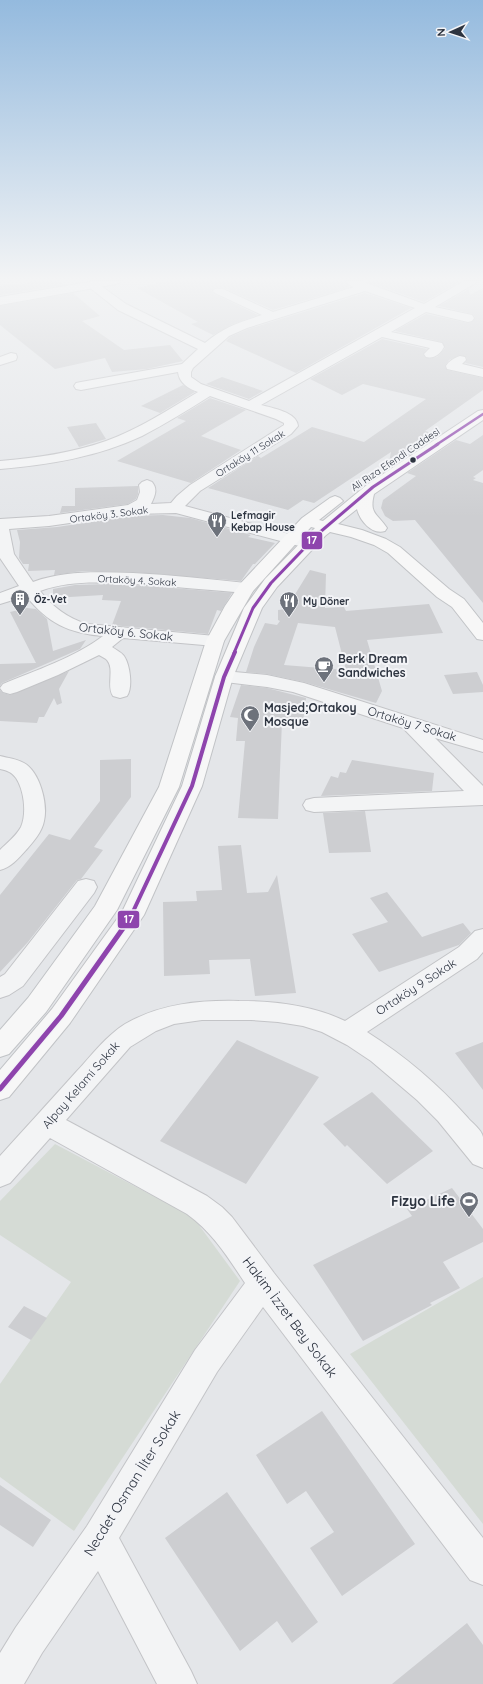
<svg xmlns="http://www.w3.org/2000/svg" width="483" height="1684" font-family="Quicksand,sans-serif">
	<rect width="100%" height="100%" fill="#e4e6e9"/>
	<!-- green -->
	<path fill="#d5dbd5" d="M55,1144L193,1217L240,1281L74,1531L0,1477V1384L71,1282L0,1235V1201Z
		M483,1277V1524L350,1354Z"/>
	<!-- building -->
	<path fill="#cdced1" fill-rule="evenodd" d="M29,281H58L63,285L0,295V286L30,283Z
		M166,281H346L347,284L350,287L273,310L224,288H215L212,291L214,294L258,315L231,325L213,335L191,324L198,322L137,288Z
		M366,281H461L424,302Z
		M483,288V367L465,363L467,360L466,357L460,355L449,360L445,366L447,370L483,378V390L425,431L439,435L389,468H388L391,452L314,503L303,500L288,510L208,488L258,456L261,458L312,427L364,442L426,399L363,384L342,395L310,379L382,339L427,349L423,354L426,358L437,357L445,348L442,342L395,331L426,314L468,323L472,322L475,317L472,314L439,306L469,289L470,295Z
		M73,293L100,316L82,321L124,350L170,345L183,361L147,369L112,372L105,358L55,369L0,325V306Z
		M365,293L411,308L296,373L226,341L230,337L248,329Z
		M222,377L263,391L249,399L206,384Z
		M183,385L195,392L160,413L141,406Z
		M210,398L246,410L201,436L241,450L191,483L117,461L186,421L177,418Z
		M96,423L106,439L79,447L67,427Z
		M483,435V470L473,477L476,478L473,480L483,483V603L415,520L393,521L385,516L381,508L383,500L416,476L407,473L456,440L470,444Z
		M138,486V494L136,499L128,504L60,513L62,506H75V488Z
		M163,515L190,518L251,535L248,537L275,543L255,564H253L241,581L133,572L82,571L54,575L55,570L28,571L29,564H23L19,558L20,542L17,530L57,527L132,516Z
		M310,570L326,574L325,608L344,607L346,611L429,604L443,633L367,640L382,691L376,703L304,682L267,674L246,672L254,647L265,623L277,625L280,621L278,620V610L286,609ZM298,623L335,627L346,670L284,665Z
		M110,584L161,587L232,593L221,611L217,610L208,634L112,625L121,601L102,600L103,595L53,598V589L75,585Z
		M27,608L36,609L47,619L53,651L86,640L80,649L2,683L0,686V664L36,663L10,612Z
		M69,671L59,689L62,703L57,705L54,698L44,717H39L37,723L0,721V690L3,693L10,695Z
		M477,672L483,685V692L453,694L444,675Z
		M241,685L267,688L306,698L303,722L282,721L278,819L238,818L245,741H236L238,718L230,717Z
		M131,759V797L94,847L103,850L81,879L77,880L28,942L0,972V895L49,834L70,840L100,801V760Z
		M352,760L434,773L432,791L321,796L331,776L338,778L340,772L346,773Z
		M365,811L371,852L329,853L323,813Z
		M241,845L247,893L268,892L277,875L296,993L255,996L250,959L209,960L210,974L164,976L163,902L197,901L196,891L222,890L218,846Z
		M387,892L422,937L463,923L471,933L459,945L379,972L352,934L388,922L370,898Z
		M237,1040L319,1077L246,1184L160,1141Z
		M483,1042V1090L455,1053Z
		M372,1092L433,1151L387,1184L347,1145L345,1147L323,1124Z
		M452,1188L483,1229V1242L443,1262L460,1288L430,1303L432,1305L363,1341L313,1265L412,1216L407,1209Z
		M24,1306L47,1318L31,1340L8,1327Z
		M322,1411L415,1544L342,1596L310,1548L334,1532L306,1491L287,1504L256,1455Z
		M0,1485L51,1520L33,1547L0,1525Z
		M227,1492L318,1622L292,1643L277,1621L240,1651L165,1538Z
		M467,1623L483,1645V1684H392Z"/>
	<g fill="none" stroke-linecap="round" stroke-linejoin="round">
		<!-- minor casing -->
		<g stroke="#c3c4c7" stroke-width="2">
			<path id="minor" d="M347,281H361L424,304L464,281H479L435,307L472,315L474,318L472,321L468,322L426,312L391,332L442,343L444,347C440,354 434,359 426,357L424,354L430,348L382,337L261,405C272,408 297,412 298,426L291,434L200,491L185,506L315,541L317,544L315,547L309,549L303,547L176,513L132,514L49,526L9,529L14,554L33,582C65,570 99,572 133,573C171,575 208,579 246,583L252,584L255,588L252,592L246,593C208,590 171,586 133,584C102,582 70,580 40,591C52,606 67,618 87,624L215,636L221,637L224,641L221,645L215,646L123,638L112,647C116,650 121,652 124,656C130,665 133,687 127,696L120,698L113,696C106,686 115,669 107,660C105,658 101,656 99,655L58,675L17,692L10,694L3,692L0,688L3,684C34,671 76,657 103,636C68,633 48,623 26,596L0,604V593L19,586L0,558V519L49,516L128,505L137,500L140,492L139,485L142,482L147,480L152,482C158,489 155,496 151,504L171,503L177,496L190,485L284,425V423L276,419L210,396C188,410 165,424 142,436C97,457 49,465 0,469V461C36,458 72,453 106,441C139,429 168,410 198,392C189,389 179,383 178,372L81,390L76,389L74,386L76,383L81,382L182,364L198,349L118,310L89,287L87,285L89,283H97L126,304L205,343C224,327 238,323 262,315L215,293L213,291L215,289H223L273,312L354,287L348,284ZM365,291L415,308L249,401L201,384L191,377V372L193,368L229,336L247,328Z
				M11,353L16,354L17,357L16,360L0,365V357Z
				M460,356L465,357L466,360L462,364L483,369V377L447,369L446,366C449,361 454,358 460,356Z
				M224,671L267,675L304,683L483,740V752L435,738L483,786V805L314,812L306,810L303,805L306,800L314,798L464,791L403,728L293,692L267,687L217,681L215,677L217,673Z
				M0,756C8,758 17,759 24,763C40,772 48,804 44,821C42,832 33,842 26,850C18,859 11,867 0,870V850C7,843 16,836 21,827C27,813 24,790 16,778C12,772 6,770 0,769Z
				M86,879L94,881L97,887L94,893L23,986L9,995L0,998V977L5,974L78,881Z
				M483,929V952L477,959L367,1032C405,1056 438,1084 468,1118C472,1123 482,1130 483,1137C483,1146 483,1158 483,1168L473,1164L438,1121L417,1100L371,1061L347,1045L322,1032L303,1026L278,1022L251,1020H202L174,1024L156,1031L130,1047L66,1120L207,1196L222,1207L232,1217L274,1273L483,1538V1585L470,1580L263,1307L217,1372L119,1538L191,1671L197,1684H157L98,1571L42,1653L24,1684H0V1653L16,1627L87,1526L195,1350L245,1283C227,1256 213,1233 187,1214L50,1138L10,1183L0,1187V1156C26,1127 52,1099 77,1071C92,1055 106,1036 125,1024C160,1004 199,1000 239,1001C274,1001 312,1005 345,1021L459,947L475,931Z"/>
		</g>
		<!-- major casing -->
		<g stroke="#c1c3c6" stroke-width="2">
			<path id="major" d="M95,281H122L116,284L0,305V297Z
				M483,410V420L374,494C369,514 377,513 387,528L385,531C372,535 360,521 357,509L338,524L362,530L386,539L400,547L449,589L464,599L483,623V640L477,639L452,607L437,597L388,553L374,545L351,537L330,532L325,536L277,587L262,608L233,677L202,786L144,915L70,1023L9,1097L0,1100V1070L52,1009L122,912L182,786L215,677L244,608L265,579L315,528L311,527L253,591L224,641L179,787L117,910L46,1012L9,1054L0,1057V1030L28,998L95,906L159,787L206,641L225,606L240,584L302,518L330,498L335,496L340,498L343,501L319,520L323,521L368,484L478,411Z"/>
		</g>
		<!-- minor -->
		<use href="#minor" fill="#f3f4f5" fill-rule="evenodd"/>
		<!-- major -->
		<use href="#major" fill="#f7f7f7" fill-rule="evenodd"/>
		<!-- bus-1-far3 casing -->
		<g stroke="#f3f4f7" stroke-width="4">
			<path id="bus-1-far3" d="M436,445L483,414"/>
		</g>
		<!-- bus-1-far2 casing -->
		<g stroke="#f3f4f7" stroke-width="5">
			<path id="bus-1-far2" d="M234,653L253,608L271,583L319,533L373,487L438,444"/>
		</g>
		<!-- bus-1-far1 casing -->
		<g stroke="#f3f4f7" stroke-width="7">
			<path id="bus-1-far1" d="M130,918L192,786L224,677L235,652"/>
		</g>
		<!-- bus-1 casing -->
		<g stroke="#f3f4f7" stroke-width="8">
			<path id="bus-1" d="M0,1089L61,1016L131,917"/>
		</g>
		<!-- bus-1-far3 -->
		<use href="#bus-1-far3" stroke="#8e44ad" stroke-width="2.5"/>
		<!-- bus-1-far2 -->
		<use href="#bus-1-far2" stroke="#8e44ad" stroke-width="3"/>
		<!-- bus-1-far1 -->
		<use href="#bus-1-far1" stroke="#8e44ad" stroke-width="4"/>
		<!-- bus-1 -->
		<use href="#bus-1" stroke="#8e44ad" stroke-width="5"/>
	</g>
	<!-- sky -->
	<linearGradient id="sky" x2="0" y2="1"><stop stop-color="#94bade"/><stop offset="0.54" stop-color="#f3f4f5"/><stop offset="1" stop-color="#f3f4f5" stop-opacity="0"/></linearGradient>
	<rect width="483" height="517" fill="url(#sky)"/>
	<!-- icons -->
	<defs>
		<g id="restaurant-pin" transform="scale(1)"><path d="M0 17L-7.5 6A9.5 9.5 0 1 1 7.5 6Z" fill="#6d727b" stroke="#f3f4f7"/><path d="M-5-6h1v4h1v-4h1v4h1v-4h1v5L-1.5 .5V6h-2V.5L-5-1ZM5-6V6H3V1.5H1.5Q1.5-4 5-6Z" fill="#fff"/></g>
		<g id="building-pin" transform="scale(1)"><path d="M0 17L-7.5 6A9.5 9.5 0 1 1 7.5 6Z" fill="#6d727b" stroke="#f3f4f7"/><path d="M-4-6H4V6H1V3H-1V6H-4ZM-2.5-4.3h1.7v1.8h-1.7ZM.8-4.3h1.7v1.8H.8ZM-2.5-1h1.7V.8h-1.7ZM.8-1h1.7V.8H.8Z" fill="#fff"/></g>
		<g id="cafe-pin" transform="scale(1)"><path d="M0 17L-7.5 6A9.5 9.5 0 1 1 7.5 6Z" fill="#6d727b" stroke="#f3f4f7"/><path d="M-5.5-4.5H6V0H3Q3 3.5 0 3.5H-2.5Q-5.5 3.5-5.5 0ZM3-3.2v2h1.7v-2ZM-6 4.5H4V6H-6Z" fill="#fff"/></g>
		<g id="mosque-pin" transform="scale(1)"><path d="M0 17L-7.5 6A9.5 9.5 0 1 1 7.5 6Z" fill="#6d727b" stroke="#f3f4f7"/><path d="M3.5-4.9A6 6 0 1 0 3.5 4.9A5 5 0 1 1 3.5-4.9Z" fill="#fff"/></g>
		<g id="stadium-pin" transform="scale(1)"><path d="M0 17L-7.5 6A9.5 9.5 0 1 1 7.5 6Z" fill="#6d727b" stroke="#f3f4f7"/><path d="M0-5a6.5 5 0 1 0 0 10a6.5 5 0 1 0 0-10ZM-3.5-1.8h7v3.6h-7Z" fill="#fff"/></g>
	</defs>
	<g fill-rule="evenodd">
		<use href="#restaurant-pin" x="217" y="521"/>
		<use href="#building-pin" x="20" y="599"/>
		<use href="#restaurant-pin" x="289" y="601"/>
		<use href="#cafe-pin" x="324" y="666"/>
		<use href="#mosque-pin" x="250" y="715"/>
		<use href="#stadium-pin" x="469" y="1201"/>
	</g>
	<!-- markers -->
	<circle fill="#2d3440" stroke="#f3f4f7" stroke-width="1.5" cx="413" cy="460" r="3.5"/>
	<g text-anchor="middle" stroke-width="4" stroke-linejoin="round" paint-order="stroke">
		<!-- far-street labels -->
		<g font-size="10" fill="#2d3440" stroke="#f3f4f7">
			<text transform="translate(250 453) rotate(-32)" y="4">Ortaköy 11 Sokak</text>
			<text transform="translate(395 459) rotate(-34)" y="4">Ali Rıza Efendi Caddesi</text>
			<text transform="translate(109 514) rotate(-7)" y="4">Ortaköy 3. Sokak</text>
			<text transform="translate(137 580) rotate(3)" y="4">Ortaköy 4. Sokak</text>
		</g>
		<!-- far-poi labels -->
		<g font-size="10" font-weight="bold" fill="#2d3440" stroke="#f3f4f7" text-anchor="start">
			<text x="231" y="519">Lefmagir<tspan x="231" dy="12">Kebap House</tspan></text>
			<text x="34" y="603">Öz-Vet</text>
			<text x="303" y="605">My Döner</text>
		</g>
		<!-- street labels -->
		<g font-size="12" fill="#2d3440" stroke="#f3f4f7">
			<text transform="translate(126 632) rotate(6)" y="4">Ortaköy 6. Sokak</text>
			<text transform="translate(412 724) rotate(17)" y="4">Ortaköy 7 Sokak</text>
			<text transform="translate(416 987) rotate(-33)" y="4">Ortaköy 9 Sokak</text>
			<text transform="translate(81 1085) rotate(-49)" y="4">Alpay Kelami Sokak</text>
		</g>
		<!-- poi labels -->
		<g font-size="12" font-weight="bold" fill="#2d3440" stroke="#f3f4f7" text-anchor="start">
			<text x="338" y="663">Berk Dream<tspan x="338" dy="14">Sandwiches</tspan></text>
			<text x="264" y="712">Masjed;Ortakoy<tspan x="264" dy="14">Mosque</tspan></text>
		</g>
		<!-- near-poi labels -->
		<g font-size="14" font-weight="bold" fill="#2d3440" stroke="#f3f4f7" text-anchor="end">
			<text x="455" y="1206">Fizyo Life</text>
		</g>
		<!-- near-street labels -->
		<g font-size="14" fill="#2d3440" stroke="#f3f4f7">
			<text transform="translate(290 1317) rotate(53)" y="5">Hakim İzzet Bey Sokak</text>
			<text transform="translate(132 1483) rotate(-58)" y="5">Necdet Osman İlter Sokak</text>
		</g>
	</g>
	<g stroke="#f3f4f7" stroke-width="1.5">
		<rect x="301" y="531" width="22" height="19" rx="4" fill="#8e44ad"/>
		<rect x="117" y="910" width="23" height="19" rx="4" fill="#8e44ad"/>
	</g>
	<g font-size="11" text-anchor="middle" font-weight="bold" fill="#fff">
		<text x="312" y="544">17</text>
		<text x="129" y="923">17</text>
	</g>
	<!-- north arrow -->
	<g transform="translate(451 32) rotate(267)" stroke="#f3f4f7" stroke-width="3" paint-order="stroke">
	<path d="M0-3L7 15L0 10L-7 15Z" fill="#2d3440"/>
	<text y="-6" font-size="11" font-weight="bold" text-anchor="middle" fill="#2d3440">N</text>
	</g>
</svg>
